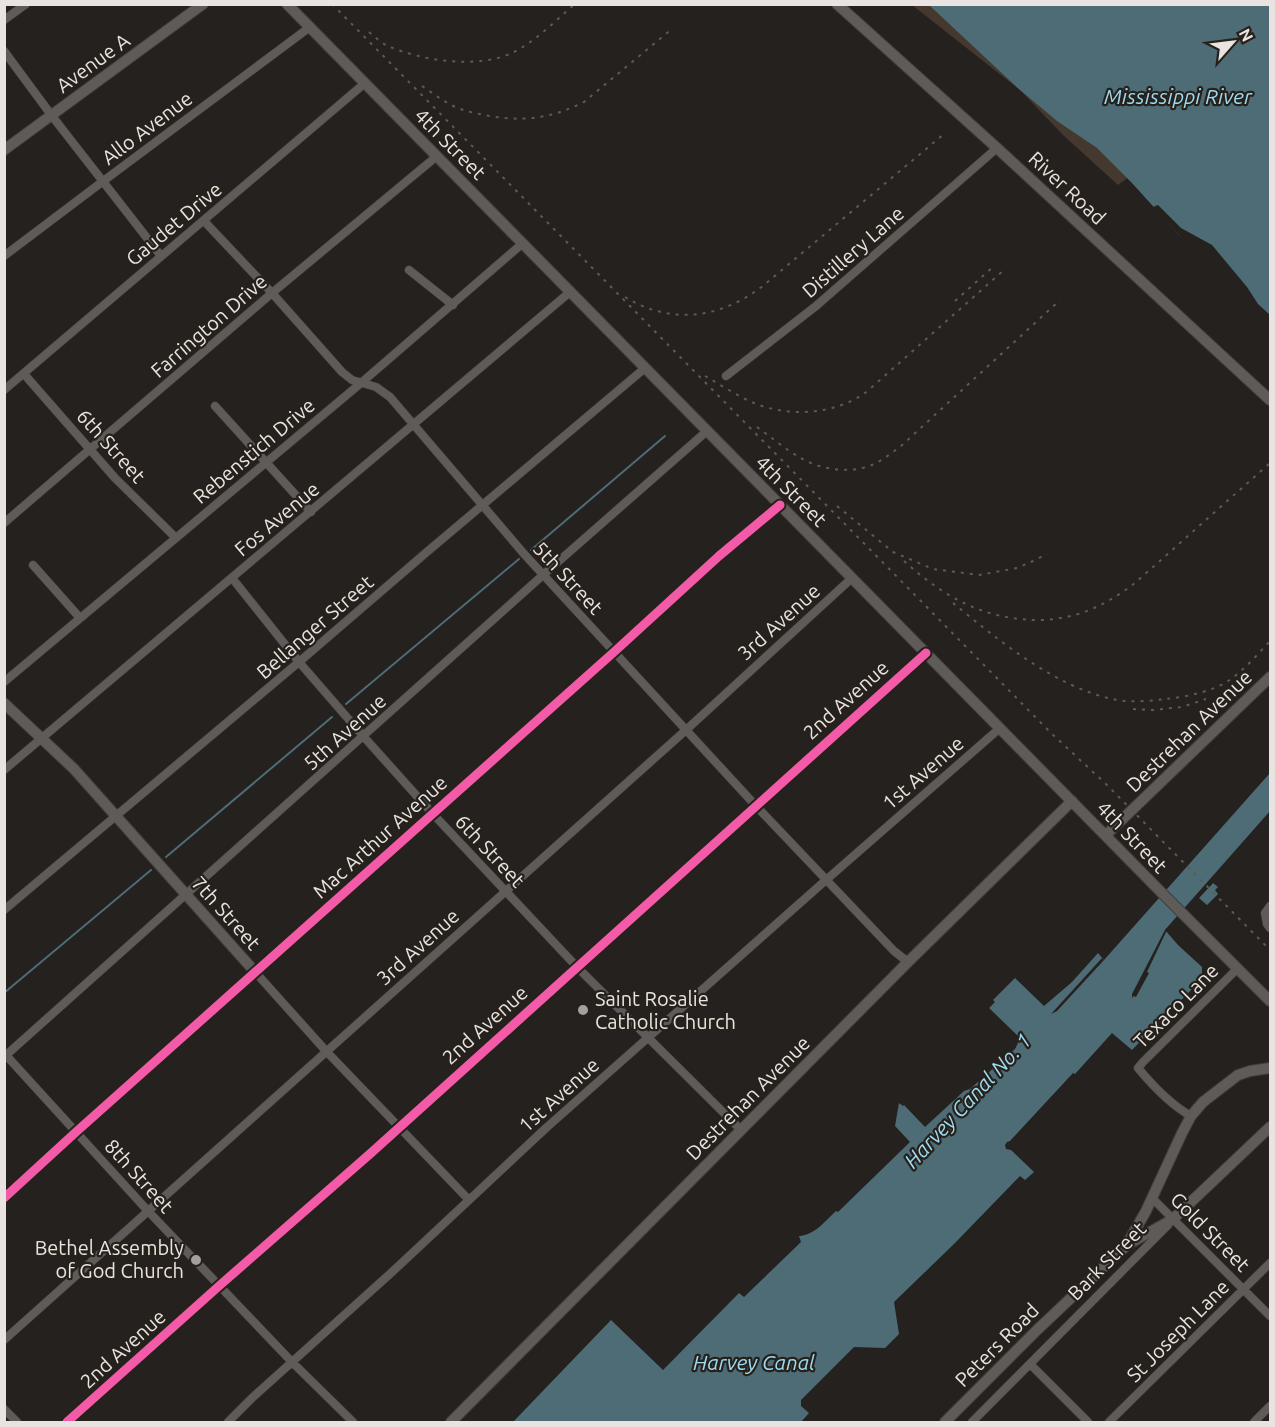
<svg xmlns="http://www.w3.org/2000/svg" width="1275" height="1427" font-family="Ubuntu,sans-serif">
	<rect width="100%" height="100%" fill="#24211f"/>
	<!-- green -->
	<path fill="#44382f" d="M912,5H949L1136,172L1118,185L1063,135L1020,90Z"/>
	<!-- water -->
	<path fill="#4e6c76" d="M929,5H1270V322L1179,235L1132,183L1097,148L1057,121L1020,90Z
		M1270,773V811L1165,930L1178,945L1202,967V979L1132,1050L1112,1033L1075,1074L1073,1073L1010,1141L1007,1142L1005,1145L1006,1149L1011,1150L1034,1172L1025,1180L1020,1176L954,1244L894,1302L899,1334L885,1348L854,1347L801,1400V1406L809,1413L801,1422H513L611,1320L663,1370L739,1293L744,1297L801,1242L799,1236C815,1235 825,1221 836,1211L838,1212L910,1142L895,1126L899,1103L903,1106L904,1105L925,1127L964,1091L970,1089L1015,1049L1019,1041L1018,1036L989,1008L995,1002L993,1000L1015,978L1044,1006L1072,982L1098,953L1104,960Z
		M1213,883L1218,887L1215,890L1218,894L1207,905L1199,898Z"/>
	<!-- pier -->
	<path fill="#24211f" d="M1158,205L1181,228L1212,245L1247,287L1258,304L1270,315V325L1208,266L1179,235L1153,207Z
		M1210,880L1213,883L1166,932L1147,972L1149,973L1136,997L1133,996L1132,999V994L1165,930Z
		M1102,958L1104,960L1057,1011L1051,1014Z"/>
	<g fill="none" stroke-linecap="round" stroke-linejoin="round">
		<!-- stream -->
		<path stroke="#4e6c76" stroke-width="2" d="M531,550L665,436
			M346,704L519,559
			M166,857L332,717
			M4,993L151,870"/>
		<!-- street casing -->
		<g stroke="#413e3c" stroke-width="9">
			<path id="street" d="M4,20L26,4
				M4,51L52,116L161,256
				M204,221L272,293L342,372L352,380L376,387L390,397L525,555L756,806L894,951L908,962
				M4,256L102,182L310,27
				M409,270L453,305
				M24,374L115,478L176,538
				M726,376L816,306L997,148
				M4,390L365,83
				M215,406L311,512
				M4,523L272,293L437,156
				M33,565L80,618
				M232,578L299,662L364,737L433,814L577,967L741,1130
				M4,682L361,383L523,243
				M4,770L570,292
				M1270,906L1265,913L1267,924L1270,928
				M4,910L299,662L428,551L645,368
				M256,973L326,1051L469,1200
				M4,1053L148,1211L292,1362L353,1422
				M4,1057L543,575L707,431
				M1191,1116C1171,1105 1153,1086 1138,1068L1143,1062L1238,968
				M1152,1198L1270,1316
				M4,1340L686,730L852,578
				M1030,1364L1088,1422
				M4,1409L17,1422
				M67,1422L219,1286L371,1153L926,653
				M228,1422L252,1398L391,1273L546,1128L826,880L1000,728
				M972,1422L1168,1225
				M1109,1422L1270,1263
				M1254,1422L1270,1406"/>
		</g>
		<!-- secondary casing -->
		<g stroke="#413e3c" stroke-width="12">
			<path id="secondary" d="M287,4L1158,889L1270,1001
				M837,4L997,148L1270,400
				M4,150L203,4
				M4,703L74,769L256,973
				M1106,835L1270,677
				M4,1198L76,1132L614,652L719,556L780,505
				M1127,1244L1146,1211L1182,1133L1191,1116L1203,1102L1238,1075L1250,1071L1270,1068
				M451,1422L908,962L1072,801
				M945,1422L1036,1331L1127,1245L1173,1219L1270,1127"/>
		</g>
		<!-- street -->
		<use href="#street" stroke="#5e5b59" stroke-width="8"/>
		<!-- secondary -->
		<use href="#secondary" stroke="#5e5b59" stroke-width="10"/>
		<!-- rail -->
		<path stroke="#5d5a59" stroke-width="2" stroke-dasharray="3 6" stroke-linecap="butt" d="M332,4L1052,734L1106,784L1270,950
			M369,32C375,37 381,43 388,46C422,61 477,69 512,53C535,42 555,21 575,4
			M422,86C434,94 445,103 458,108C468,112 479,114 490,116C525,122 552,118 584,102L673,28
			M625,297C672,326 722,318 764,285L944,134
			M955,301L995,265
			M705,376C721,385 737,396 754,403C787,417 831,415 862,395C868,391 874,385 880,380L1004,270
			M757,427C771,437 785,449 799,457C820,470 850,474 872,465C882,461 891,453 900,447L1060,300
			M837,506L893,552L933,569L979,575L1017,568L1033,561L1047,554
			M904,561C945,598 986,621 1043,620C1061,619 1080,615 1096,607C1110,601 1123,592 1135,583L1270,463
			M953,603C998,640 1054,686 1112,699C1129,703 1149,701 1166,699C1186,697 1215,691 1231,679C1246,668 1258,654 1270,641
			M1133,709L1153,710L1182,707L1206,699"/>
		<!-- cycleway casing -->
		<g stroke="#27211c" stroke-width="13">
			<path id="cycleway" d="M4,1198L76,1132L614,652L719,556L780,505
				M67,1422L219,1286L371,1153L926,653"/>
		</g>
		<!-- cycleway -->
		<use href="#cycleway" stroke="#f35aa7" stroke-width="9"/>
	</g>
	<!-- markers -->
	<g fill="#a4a09d" stroke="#27211c" stroke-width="2">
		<circle cx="583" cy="1010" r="6"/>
		<circle cx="196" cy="1260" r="6"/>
	</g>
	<g text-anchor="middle" stroke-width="4.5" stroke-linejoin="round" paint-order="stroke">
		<!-- street labels -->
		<g font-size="20" fill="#e9e4e1" stroke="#27211c">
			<text transform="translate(93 63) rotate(-36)" y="7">Avenue A</text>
			<text transform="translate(147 128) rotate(-37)" y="7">Allo Avenue</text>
			<text transform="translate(450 144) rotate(45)" y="7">4th Street</text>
			<text transform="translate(1067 188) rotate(43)" y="7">River Road</text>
			<text transform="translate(174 224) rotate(-40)" y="7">Gaudet Drive</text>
			<text transform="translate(853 252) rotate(-41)" y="7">Distillery Lane</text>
			<text transform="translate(209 326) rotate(-41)" y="7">Farrington Drive</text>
			<text transform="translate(111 446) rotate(48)" y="7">6th Street</text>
			<text transform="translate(254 451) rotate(-40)" y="7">Rebenstich Drive</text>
			<text transform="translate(791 491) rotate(45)" y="7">4th Street</text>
			<text transform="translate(277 519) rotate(-40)" y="7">Fos Avenue</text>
			<text transform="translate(568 578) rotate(47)" y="7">5th Street</text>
			<text transform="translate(779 622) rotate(-42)" y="7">3rd Avenue</text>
			<text transform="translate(315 627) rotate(-41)" y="7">Bellanger Street</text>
			<text transform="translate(846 700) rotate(-42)" y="7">2nd Avenue</text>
			<text transform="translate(1189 731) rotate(-44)" y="7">Destrehan Avenue</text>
			<text transform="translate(345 732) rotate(-42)" y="7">5th Avenue</text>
			<text transform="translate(923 773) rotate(-41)" y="7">1st Avenue</text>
			<text transform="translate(380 837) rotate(-42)" y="7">Mac Arthur Avenue</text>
			<text transform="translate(1132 837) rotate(46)" y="7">4th Street</text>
			<text transform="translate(490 851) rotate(47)" y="7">6th Street</text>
			<text transform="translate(226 913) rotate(48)" y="7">7th Street</text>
			<text transform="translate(418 947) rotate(-42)" y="7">3rd Avenue</text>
			<text transform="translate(1176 1006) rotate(-45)" y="7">Texaco Lane</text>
			<text transform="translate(485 1025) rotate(-42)" y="7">2nd Avenue</text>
			<text transform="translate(559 1095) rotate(-42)" y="7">1st Avenue</text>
			<text transform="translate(748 1098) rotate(-45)" y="7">Destrehan Avenue</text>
			<text transform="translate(139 1176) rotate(48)" y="7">8th Street</text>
			<text transform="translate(1210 1232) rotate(45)" y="7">Gold Street</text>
			<text transform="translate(1107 1261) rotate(-45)" y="7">Bark Street</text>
			<text transform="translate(1178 1331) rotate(-45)" y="7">St Joseph Lane</text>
			<text transform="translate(997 1345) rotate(-45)" y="7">Peters Road</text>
			<text transform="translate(123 1349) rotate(-42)" y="7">2nd Avenue</text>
		</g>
		<!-- poi labels -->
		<g font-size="20" fill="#e9e4e1" stroke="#27211c" text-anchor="start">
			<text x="595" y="1006">Saint Rosalie<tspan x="595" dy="23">Catholic Church</tspan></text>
			<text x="184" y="1255" text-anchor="end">Bethel Assembly<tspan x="184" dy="23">of God Church</tspan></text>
		</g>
		<!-- water labels -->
		<g font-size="21" font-style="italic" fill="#9cdbf3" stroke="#27211c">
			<text x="1178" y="104">Mississippi River</text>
			<text transform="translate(968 1101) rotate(-47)" y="7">Harvey Canal No. 1</text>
			<text x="754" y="1370">Harvey Canal</text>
		</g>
	</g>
	<!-- border -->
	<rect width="1275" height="1427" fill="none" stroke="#e9e4e1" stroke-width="12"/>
	<!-- north arrow -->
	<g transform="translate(1233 42) rotate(62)" stroke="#27211c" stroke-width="4.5" paint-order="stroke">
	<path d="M0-4.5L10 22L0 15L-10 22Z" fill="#e9e4e1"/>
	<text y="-9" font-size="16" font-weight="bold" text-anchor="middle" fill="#e9e4e1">N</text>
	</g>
</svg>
